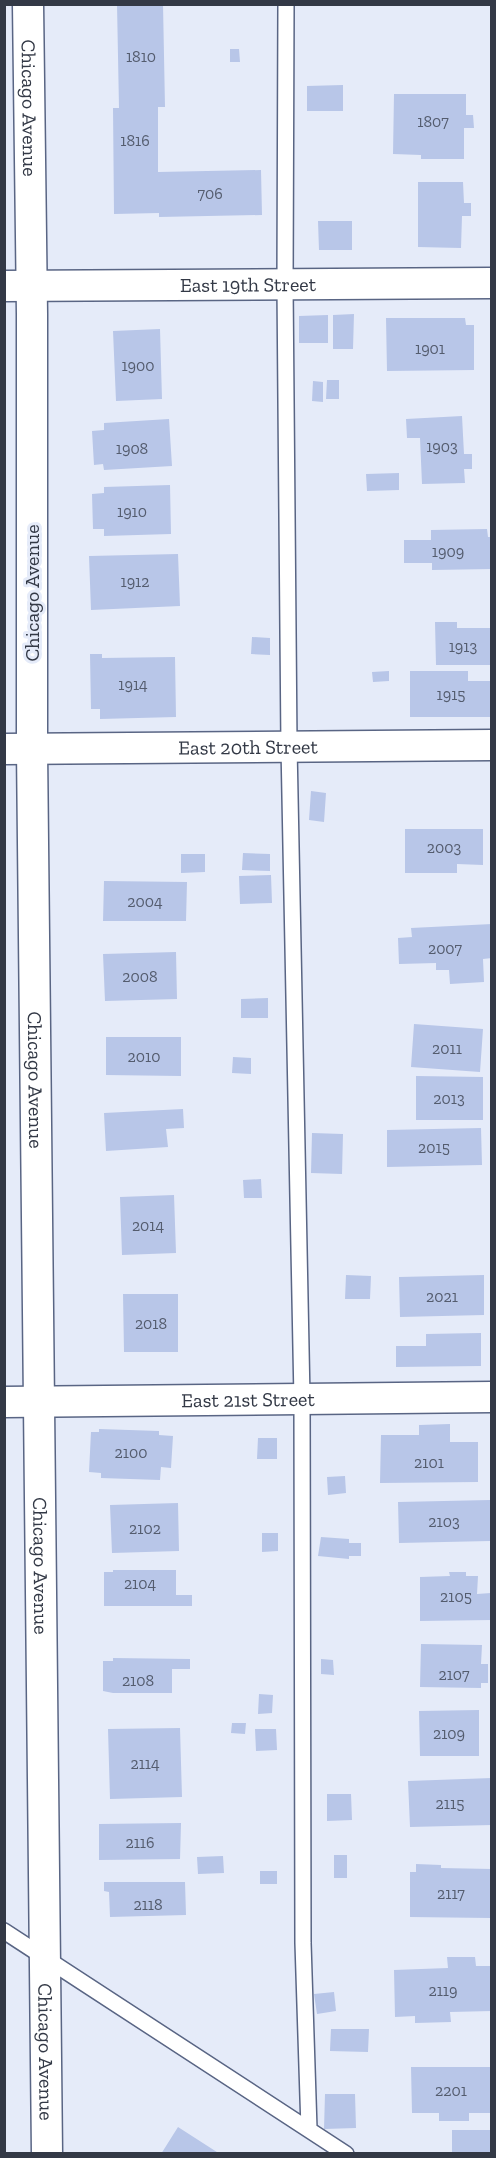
<svg xmlns="http://www.w3.org/2000/svg" width="496" height="2158" font-family="'Zilla Slab',serif">
	<rect width="100%" height="100%" fill="#e5ebf9"/>
	<!-- building -->
	<path fill="#b8c6e8" d="M117,4H163L165,107H158V172L261,170L262,215L159,217V213L114,214L113,108H119Z
		M230,49H239L240,62H230Z
		M343,85V111H307V86Z
		M394,94H466V115H473L474,128H464V159H421V155L393,154Z
		M418,182H463L464,203H471V216H462L461,248L418,247Z
		M318,221H352V250H319Z
		M354,314L353,349H333V315Z
		M328,315V343H299V316Z
		M386,318H465L466,325H474V370L387,371Z
		M160,329L162,399L116,401L113,331Z
		M327,380H339V399H326Z
		M313,381L323,382V402L312,401Z
		M462,416L464,454H472V469H464L465,483L422,484L420,438H407L406,419Z
		M169,419L172,466L104,470L103,464L94,465L92,431L104,430V423Z
		M399,473V490L367,491L366,474Z
		M170,485L171,534L104,536V529H93L92,494L104,493V487Z
		M487,529L488,537H492V569L432,570V563H404V540H431V530Z
		M178,554L180,606L91,610L89,556Z
		M435,622H457V628H491V665H436Z
		M252,637L270,638V655L251,654Z
		M90,654H102V658L175,657L176,717L100,719V709H91Z
		M389,671V681L373,682L372,672Z
		M410,671H468V681H492L491,717H410Z
		M311,791L326,793L324,822L309,820Z
		M405,829H483V865L457,864V873H405Z
		M243,853L270,854V871L242,870Z
		M181,854H205V872L181,873Z
		M271,875L272,903L240,904L239,876Z
		M104,881L187,882L186,921H103Z
		M492,924V958L483,959L484,982L450,984L449,970H436V963L399,964L398,938L412,937L411,928Z
		M176,952L177,999L105,1001L103,954Z
		M268,998V1018H241V999Z
		M414,1024L483,1029L480,1072L411,1067Z
		M106,1037H181V1076L106,1075Z
		M233,1057L251,1058V1074L232,1073Z
		M416,1076L483,1077V1120H416Z
		M183,1109L184,1128L166,1129L168,1147L106,1151L104,1113Z
		M481,1128L482,1165L387,1167V1130Z
		M312,1133L343,1134L342,1174L311,1173Z
		M261,1179L262,1198H244L243,1180Z
		M174,1195L176,1253L122,1255L120,1197Z
		M346,1275L371,1276L370,1299H345Z
		M484,1275V1315L400,1317L399,1277Z
		M123,1294H178V1352H124Z
		M481,1333V1366L396,1367V1346H426V1334Z
		M450,1424V1442H478V1482L380,1483L381,1435H419V1425Z
		M99,1429L159,1431V1435L173,1436L171,1468L161,1467L160,1480L101,1478V1473L89,1472L91,1432H99Z
		M258,1438H277V1459H257Z
		M345,1476L346,1493L328,1495L327,1477Z
		M490,1500V1541L399,1543L398,1502Z
		M178,1503L179,1551L112,1553L110,1505Z
		M262,1533H278V1551L262,1552Z
		M321,1537L349,1539V1543H361V1556H349V1559L318,1556Z
		M113,1570H176V1595H192V1606H104V1572H113Z
		M449,1572H466V1576H478L477,1594L491,1593L492,1620L420,1621V1577L450,1576Z
		M421,1644L482,1645L481,1664H488V1683H481V1688L420,1687Z
		M113,1658L190,1659V1669H172V1693H113L103,1691V1661H113Z
		M321,1659L333,1660L334,1675L321,1674Z
		M259,1694L273,1695L272,1713L258,1714Z
		M479,1710V1756H420L419,1711Z
		M232,1723H246L245,1734L231,1733Z
		M180,1728L182,1797L110,1799L108,1729Z
		M255,1729H276L277,1750L256,1751Z
		M492,1778V1825L410,1827L408,1781Z
		M327,1794H351L352,1820L327,1821Z
		M181,1823L180,1859L99,1860V1824Z
		M334,1855H347V1878H334Z
		M223,1856L224,1873L198,1874L197,1857Z
		M416,1864L441,1865V1868L492,1869V1914L490,1918L410,1917V1872H416Z
		M260,1871H277V1884H260Z
		M104,1882H185L186,1915L110,1917L109,1892L104,1891Z
		M447,1957H475L476,1966H492V2011L450,2012L451,2022L415,2023V2016L395,2017L394,1970L448,1968Z
		M334,1992L336,2011L317,2014L314,1994Z
		M331,2029H369L368,2052L330,2051Z
		M411,2067H492V2113H469V2121H439V2113H412Z
		M325,2094H355L356,2128L324,2129Z
		M178,2127L220,2154H161Z
		M452,2130H492V2154H452Z"/>
	<g fill="none" stroke-linecap="round" stroke-linejoin="round">
		<!-- lane casing -->
		<g stroke="#596584" stroke-width="18">
			<path id="lane" d="M286,4L285,285L289,746L302,1399L303,1943L309,2129
				M4,1931L346,2154"/>
		</g>
		<!-- street casing -->
		<g stroke="#596584" stroke-width="33">
			<g id="street">
				<path id="s1" d="M28,4L32,314V749L47,2154"/>
				<path id="s2" d="M4,286L492,283"/>
				<path id="s3" d="M4,749L492,745"/>
				<path id="s4" d="M4,1402L492,1397"/>
			</g>
		</g>
		<!-- lane -->
		<use href="#lane" stroke="#fff" stroke-width="15"/>
		<!-- street -->
		<use href="#street" stroke="#fff" stroke-width="30"/>
	</g>
	<g text-anchor="middle" stroke-width="6" stroke-linejoin="round" paint-order="stroke">
		<!-- number labels -->
		<g font-size="16" fill="#545c6e">
			<text x="141" y="62">1810</text>
			<text x="433" y="127">1807</text>
			<text x="135" y="146">1816</text>
			<text x="210" y="199">706</text>
			<text x="430" y="354">1901</text>
			<text x="138" y="371">1900</text>
			<text x="442" y="452">1903</text>
			<text x="132" y="454">1908</text>
			<text x="132" y="517">1910</text>
			<text x="448" y="557">1909</text>
			<text x="135" y="587">1912</text>
			<text x="463" y="652">1913</text>
			<text x="133" y="690">1914</text>
			<text x="451" y="700">1915</text>
			<text x="444" y="853">2003</text>
			<text x="145" y="907">2004</text>
			<text x="445" y="954">2007</text>
			<text x="140" y="982">2008</text>
			<text x="447" y="1054">2011</text>
			<text x="144" y="1062">2010</text>
			<text x="449" y="1104">2013</text>
			<text x="434" y="1153">2015</text>
			<text x="148" y="1231">2014</text>
			<text x="442" y="1302">2021</text>
			<text x="151" y="1329">2018</text>
			<text x="131" y="1458">2100</text>
			<text x="429" y="1468">2101</text>
			<text x="444" y="1527">2103</text>
			<text x="145" y="1534">2102</text>
			<text x="140" y="1589">2104</text>
			<text x="456" y="1602">2105</text>
			<text x="454" y="1680">2107</text>
			<text x="138" y="1686">2108</text>
			<text x="449" y="1739">2109</text>
			<text x="145" y="1769">2114</text>
			<text x="450" y="1809">2115</text>
			<text x="140" y="1848">2116</text>
			<text x="451" y="1899">2117</text>
			<text x="148" y="1910">2118</text>
			<text x="443" y="1996">2119</text>
			<text x="451" y="2096">2201</text>
		</g>
		<!-- street labels -->
		<g font-size="20" fill="#333946" stroke="#e5ebf9">
			<text dy="7" stroke="none"><textPath href="#s1" startOffset="104">Chicago Avenue</textPath></text>
			<text dy="7" stroke="none"><textPath href="#s2" startOffset="244">East 19th Street</textPath></text>
			<text transform="translate(32 593) rotate(-90)" y="7">Chicago Avenue</text>
			<text dy="7" stroke="none"><textPath href="#s3" startOffset="244">East 20th Street</textPath></text>
			<text dy="7" stroke="none"><textPath href="#s1" startOffset="1076">Chicago Avenue</textPath></text>
			<text dy="7" stroke="none"><textPath href="#s4" startOffset="244">East 21st Street</textPath></text>
			<text dy="7" stroke="none"><textPath href="#s1" startOffset="1562">Chicago Avenue</textPath></text>
			<text dy="7" stroke="none"><textPath href="#s1" startOffset="2048">Chicago Avenue</textPath></text>
		</g>
	</g>
	<!-- border -->
	<rect width="496" height="2158" fill="none" stroke="#333946" stroke-width="12"/>
</svg>
